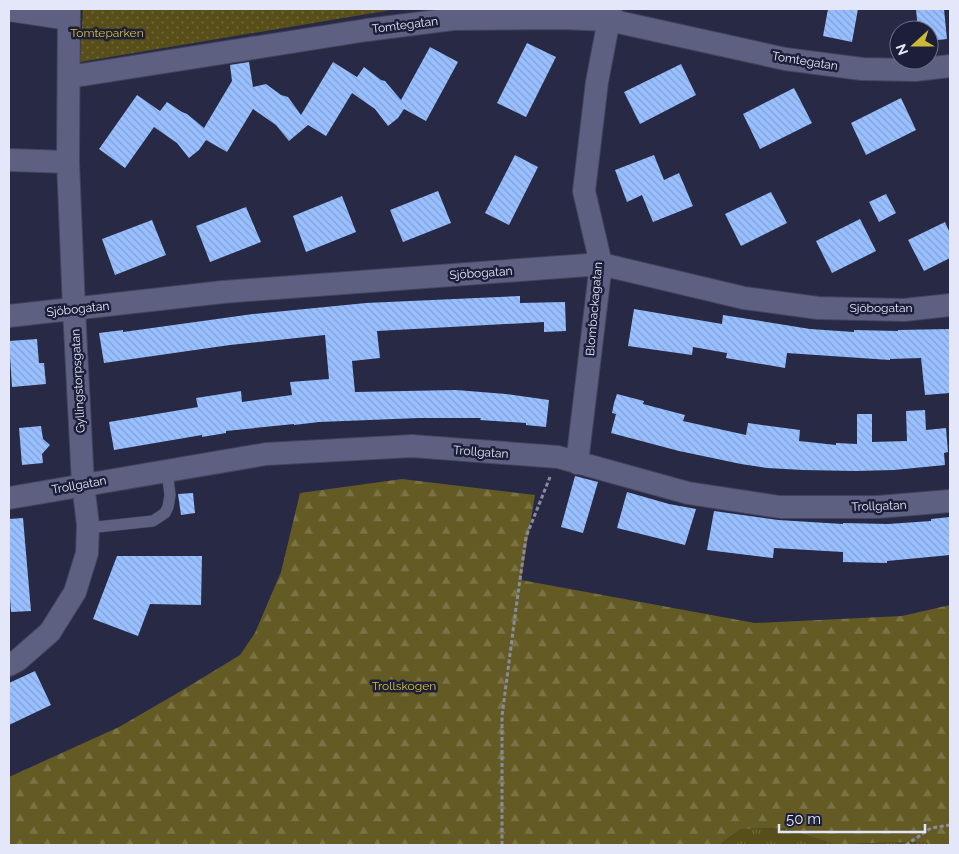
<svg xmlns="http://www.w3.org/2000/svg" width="959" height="854" font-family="Raleway,sans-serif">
	<defs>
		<pattern id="grass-tufts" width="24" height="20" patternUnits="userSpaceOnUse" patternTransform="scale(1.25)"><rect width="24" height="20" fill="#574e19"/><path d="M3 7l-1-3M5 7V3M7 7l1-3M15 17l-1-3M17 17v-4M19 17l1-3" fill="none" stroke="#6f683b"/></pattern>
		<pattern id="forest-firs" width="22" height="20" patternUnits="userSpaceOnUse" patternTransform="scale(1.25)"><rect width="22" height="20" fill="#645b24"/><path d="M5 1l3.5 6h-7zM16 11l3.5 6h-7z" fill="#7a7345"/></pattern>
		<pattern id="park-dots" width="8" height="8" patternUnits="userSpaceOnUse" patternTransform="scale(1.25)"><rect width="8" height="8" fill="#574e19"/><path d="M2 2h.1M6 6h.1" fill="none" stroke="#6f683b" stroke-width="1.8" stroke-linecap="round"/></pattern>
		<pattern id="building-back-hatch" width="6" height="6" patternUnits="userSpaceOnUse" patternTransform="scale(1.25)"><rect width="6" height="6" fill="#98bfff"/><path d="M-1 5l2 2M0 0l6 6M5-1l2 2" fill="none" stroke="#83a0d2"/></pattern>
	</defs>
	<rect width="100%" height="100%" fill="#272945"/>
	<!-- grass -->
	<path fill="url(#grass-tufts)" d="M785,828L836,845H719L741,829Z
		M926,842L929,845H845L872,843Z"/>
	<!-- forest -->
	<path fill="url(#forest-firs)" d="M402,479L535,495L521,580L755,623L902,616L950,605V845H929L926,842L872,843L836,845L785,828L741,829L719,845H9V777L119,727L181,691L240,655L255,633L281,572L300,493Z"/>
	<!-- park -->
	<path fill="url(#park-dots)" d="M83,9H397L80,62Z"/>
	<!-- building -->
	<path fill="url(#building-back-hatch)" d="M828,9H858L852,42L823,36Z
		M916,9H944L947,39L929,41V30H918Z
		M527,43L556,57L526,117L497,103Z
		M430,47L458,62L426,121L404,109L398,118L388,126L375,109L352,93L326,136L308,125L289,141L276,125L253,109L227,152L206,140L199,150L189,158L177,143L154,127L125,168L99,149L137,95L160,111L167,102L182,112L187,114L204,128L232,81L230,65L249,62L253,87L266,84L281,95L288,97L301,115L333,62L357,77L364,67L381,80L385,81L401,100Z
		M681,64L696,95L640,124L624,92Z
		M794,88L812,123L760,149L743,114Z
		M901,98L916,130L866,155L851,123Z
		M515,155L538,167L509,225L485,213Z
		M654,155L664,180L679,173L693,206L653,222L642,195L627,202L615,170Z
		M438,191L451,223L403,242L390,210Z
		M771,192L787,223L741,246L725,214Z
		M886,194L896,213L879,222L869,202Z
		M342,196L356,232L306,252L293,216Z
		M246,207L261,242L210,262L196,226Z
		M860,219L876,251L832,273L816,241Z
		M152,220L166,255L115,275L102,239Z
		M945,222L950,233V258L924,271L908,240Z
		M520,296V303L565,302L566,331L544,332V322L377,331L380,358L352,361L355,392L456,390L506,394L549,400L546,427L526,425V423L480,420L481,418H419L319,422L294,425V424L226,431V433L202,437V435L114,450L109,422L198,407L196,398L241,391L242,402L292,395L290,382L329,379L325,335L230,345L104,363L99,333L123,330V332L253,314L366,303Z
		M634,309L722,324L723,315L810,329L854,332V330L898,331V330L950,329V393L925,395L921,358L890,359V360L787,353L785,368L726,358L727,353L693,347L692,355L628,346Z
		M37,339L39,363H44L46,384L12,387L9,341Z
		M617,394L644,401L643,404L685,415L683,421L746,435L748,423L800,430L799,441L836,445V443L857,444V414H872V442L907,441L906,411L925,410L926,430L946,428L948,452L944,453L945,465L894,470L855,471L803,470L767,468L741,464L679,451L611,433L616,414L612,413L614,403Z
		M41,426L43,439L50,445L42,454L43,463L22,465L19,428Z
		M575,476L598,482L583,533L561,527Z
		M627,492L669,504L696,509L685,545L617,528Z
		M193,493L195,513L181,515L178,494Z
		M714,511L778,520L843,524V523L888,524L931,521V519L950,517V555L887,561V563L843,562V552L774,548L773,558L707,550Z
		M23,518L31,611L11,612L9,585V519Z
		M117,556H202L201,605L150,604L138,636L93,619Z
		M35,671L51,705L9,725V683Z"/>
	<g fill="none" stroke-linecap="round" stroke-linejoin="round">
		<!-- lane casing -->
		<g stroke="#43435c" stroke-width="12">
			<path id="lane" d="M88,528L153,521L165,513L168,507L170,495L167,471"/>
		</g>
		<!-- street casing -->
		<g stroke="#43435c" stroke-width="24">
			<path id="street" d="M9,10L69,19
				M69,77L367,30L453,19L561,18L609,20L785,59L862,69L915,70L950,66
				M9,160L68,162
				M9,316L223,292L601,264L744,298L818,308L904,310L950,305
				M577,463L601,264L584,191L597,82L611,9
				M9,498L266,454L412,446L558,457L688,493L780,507H878L950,501
				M9,665L18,660L50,632L75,592L87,553L88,525L83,484L74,309L68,162L69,9"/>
		</g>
		<!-- path -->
		<path stroke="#898ba2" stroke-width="3" stroke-dasharray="4 2.5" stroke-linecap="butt" d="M502,845V716L516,608L526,537L550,477
			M906,845L931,828L950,825"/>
		<!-- lane -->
		<use href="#lane" stroke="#5d6080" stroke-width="11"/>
		<!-- street -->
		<use href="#street" stroke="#5d6080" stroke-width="22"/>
	</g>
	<g text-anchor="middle" stroke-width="5" stroke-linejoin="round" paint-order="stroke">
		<!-- street labels -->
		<g font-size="12" fill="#e4e6f9" stroke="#1d1f3a">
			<text transform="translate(405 25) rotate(-7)" y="4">Tomtegatan</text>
			<text transform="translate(805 61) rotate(9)" y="4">Tomtegatan</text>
			<text transform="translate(481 273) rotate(-4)" y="4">Sjöbogatan</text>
			<text x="881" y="312">Sjöbogatan</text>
			<text transform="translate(78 309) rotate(-6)" y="4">Sjöbogatan</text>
			<text transform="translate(594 309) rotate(-85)" y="4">Blombackagatan</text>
			<text transform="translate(78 381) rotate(-93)" y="4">Gyllingstorpsgatan</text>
			<text transform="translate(481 452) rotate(4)" y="4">Trollgatan</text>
			<text transform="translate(79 485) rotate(-10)" y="4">Trollgatan</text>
			<text transform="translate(879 506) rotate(-2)" y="4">Trollgatan</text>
		</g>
		<!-- park labels -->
		<g font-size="12" fill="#d6c02c" stroke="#1d1f3a">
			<text x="107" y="37">Tomteparken</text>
			<text x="404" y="690">Trollskogen</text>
		</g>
	</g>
	<!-- border -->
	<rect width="959" height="854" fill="none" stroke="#e4e6f9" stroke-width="20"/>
	<!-- north arrow -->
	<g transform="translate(914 45) rotate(249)"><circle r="24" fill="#1d1f3a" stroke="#6d6f86"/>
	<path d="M0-4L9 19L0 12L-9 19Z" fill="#cdb938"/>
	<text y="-8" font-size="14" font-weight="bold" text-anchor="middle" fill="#e4e6f9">N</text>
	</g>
	<!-- scale -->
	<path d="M779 824v8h146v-8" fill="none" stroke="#e4e6f9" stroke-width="2.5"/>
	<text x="786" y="824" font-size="15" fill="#e4e6f9" stroke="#1d1f3a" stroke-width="4" paint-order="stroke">50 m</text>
</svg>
